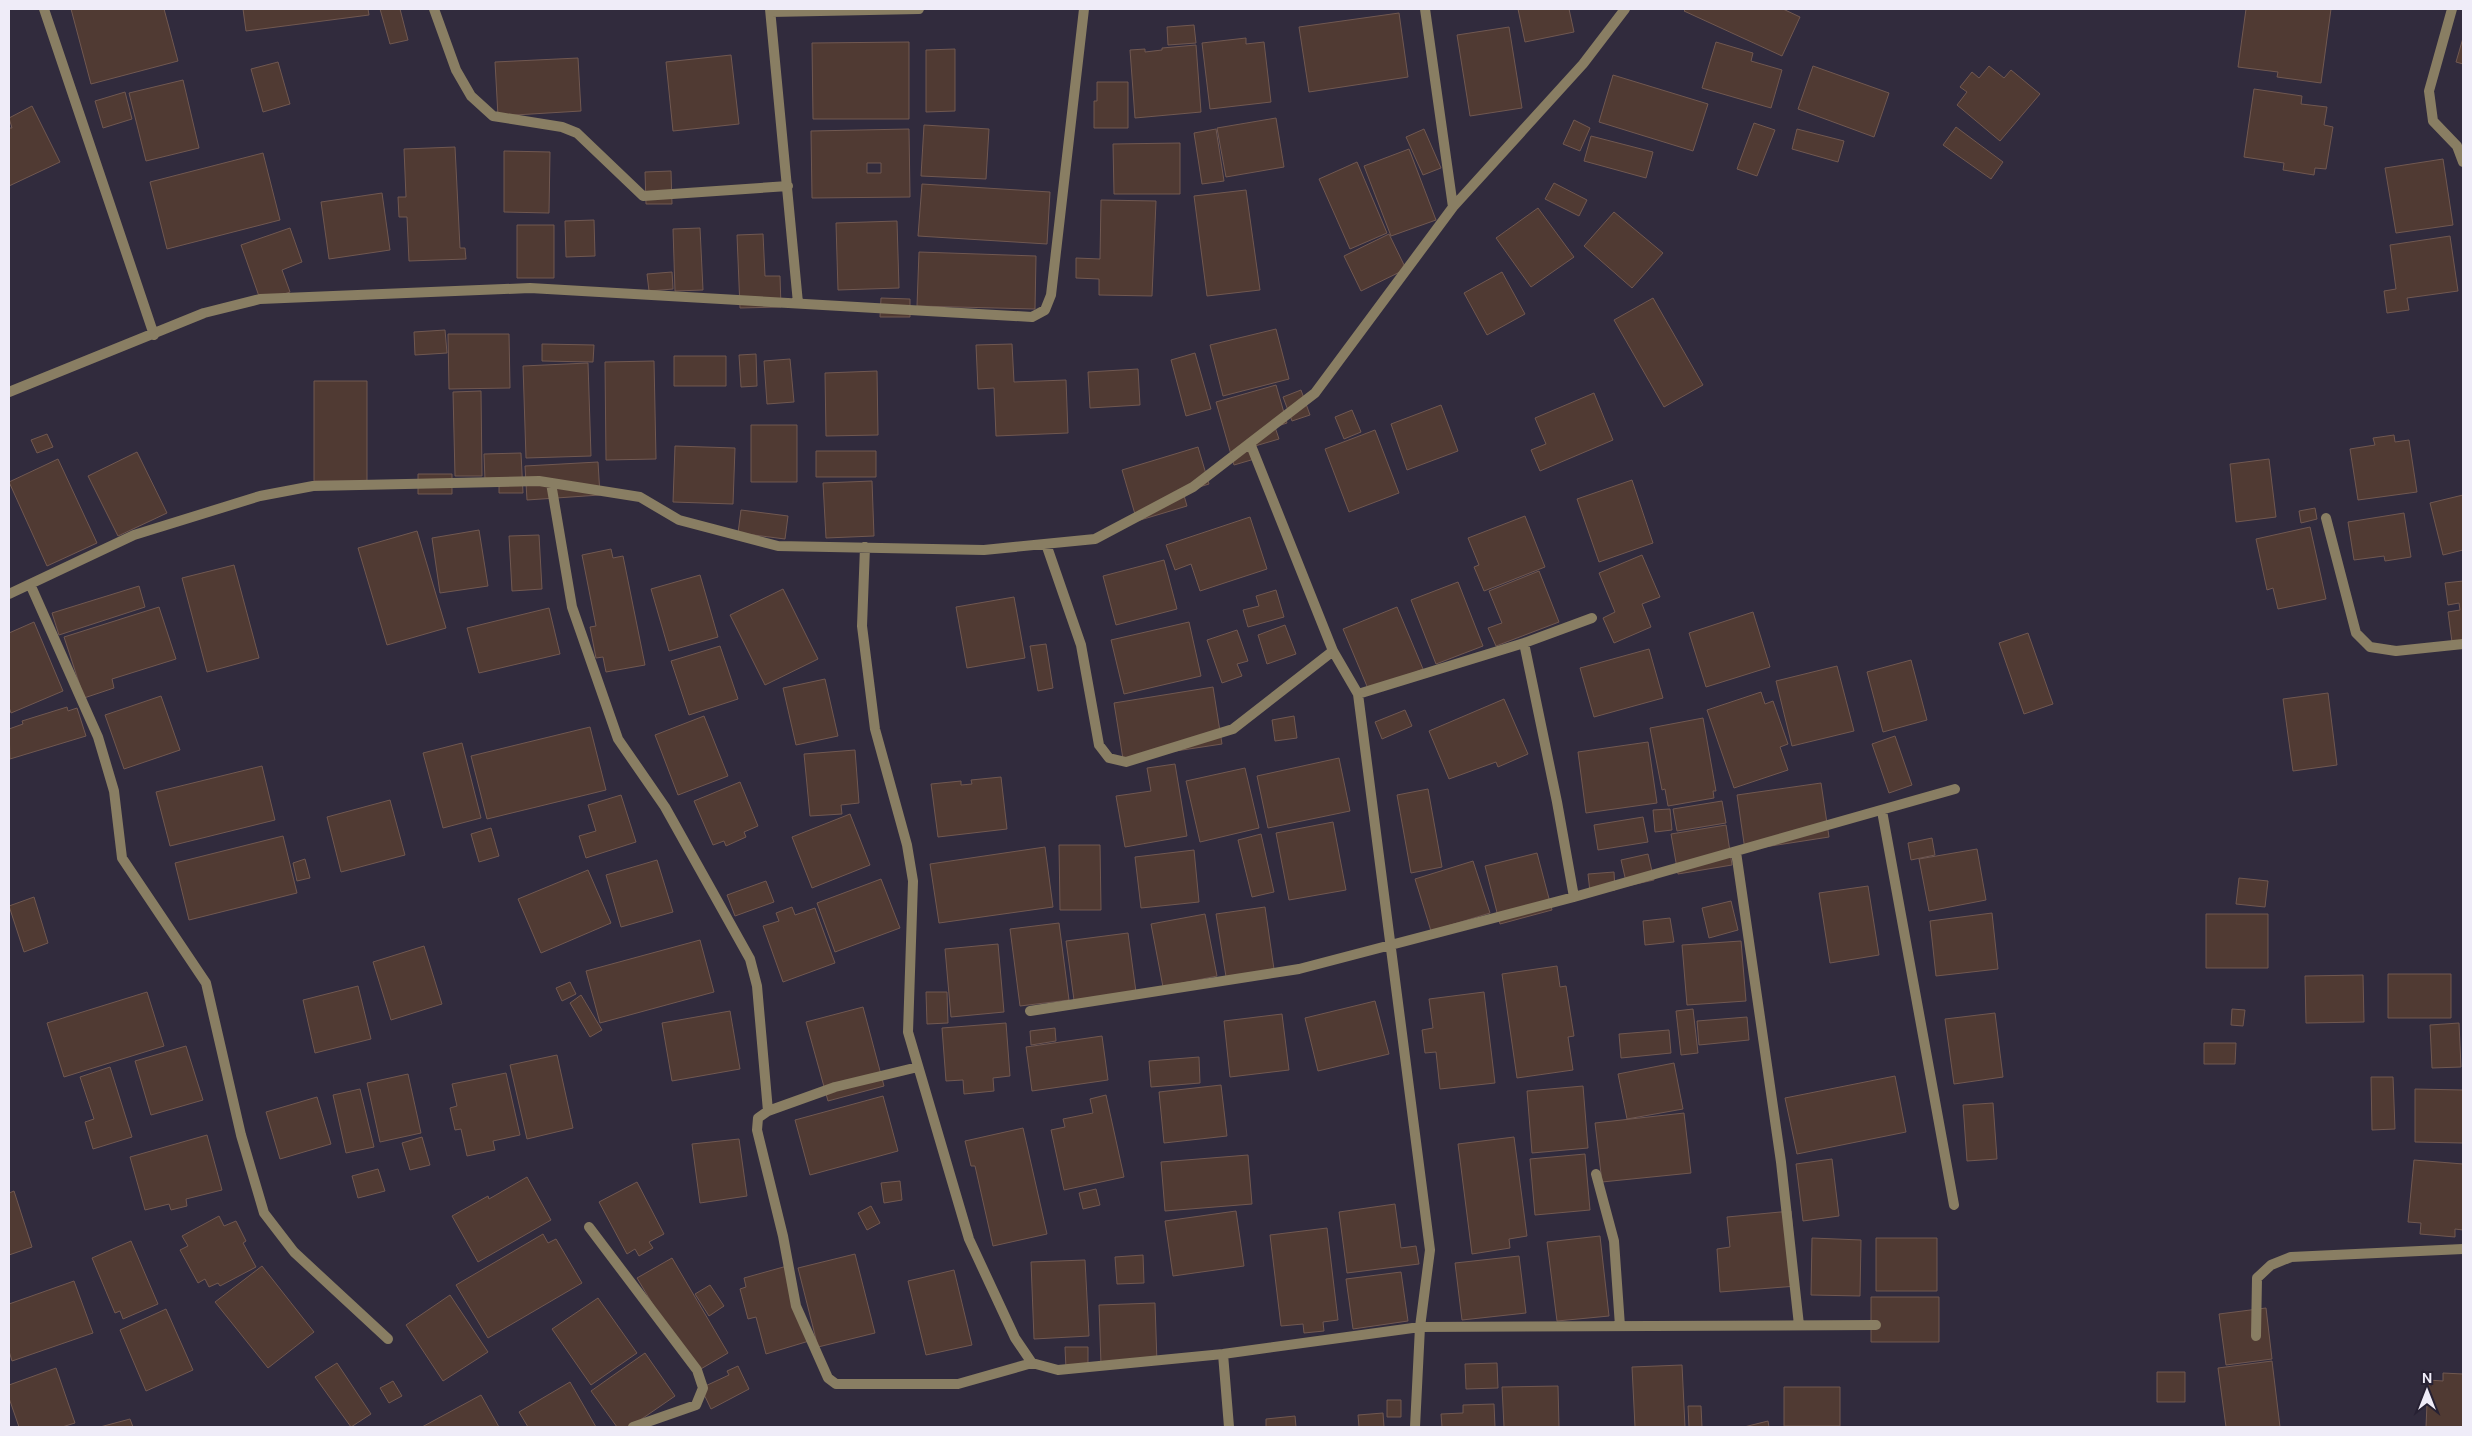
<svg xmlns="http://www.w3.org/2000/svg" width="2472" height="1436" font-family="'DM Sans',sans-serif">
	<rect width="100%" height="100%" fill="#312b3d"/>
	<!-- building -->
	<path fill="#503a33" stroke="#705851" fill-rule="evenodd" d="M71,9H164L178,61L91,84Z
		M243,9H368L369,15L246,31Z
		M380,9H400L408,40L390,44Z
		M1518,9H1569L1574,32L1525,42Z
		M1686,9H1783L1800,17L1782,56L1684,11Z
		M2246,9H2331L2321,83L2277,77L2278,72L2238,67Z
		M1399,13L1408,77L1309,92L1299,27Z
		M1194,25L1196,43L1168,45L1167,27Z
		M1509,27L1522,108L1470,116L1457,35Z
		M1246,38V44L1264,42L1271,102L1210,109L1202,43Z
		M2463,38V64L2456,62Z
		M909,42V119H813L812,43Z
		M1716,42L1753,53L1751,61L1782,70L1771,108L1702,88Z
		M1196,45L1201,112L1135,118L1130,50L1145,49V52L1162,50V48Z
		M955,49V111L926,112V50Z
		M731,55L739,124L673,131L666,62Z
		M578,58L581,111L498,116L495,62Z
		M278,62L290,104L263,112L251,69Z
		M1813,66L1889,93L1874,137L1798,109Z
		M1989,66L2004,78L2011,70L2040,94L2000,141L1957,105L1967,92L1960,87L1972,72L1979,78Z
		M1613,75L1708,104L1693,151L1599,122Z
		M183,80L199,148L146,161L129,93Z
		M1097,82H1128V128H1094V101H1097Z
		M2254,89L2302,96L2301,104L2327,107L2324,125L2333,127L2326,169L2315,168L2314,175L2283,170L2284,163L2244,157Z
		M125,92L132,119L103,128L95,101Z
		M32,106L60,162L9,186V128H12L9,118Z
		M1276,118L1284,167L1226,177L1217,128Z
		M1574,120L1590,128L1580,151L1563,144Z
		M1754,123L1775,130L1757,176L1737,169Z
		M924,125L989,129L986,179L921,176Z
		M1956,127L2003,162L1991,179L1943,145Z
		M909,129L910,197L812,198L811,131ZM867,163H881V173H867Z
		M1216,129L1224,181L1202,184L1194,133Z
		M1424,129L1441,168L1423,175L1406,137Z
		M1797,129L1844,141L1838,162L1792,149Z
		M1591,136L1653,152L1646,178L1584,161Z
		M1180,143V194H1114L1113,144Z
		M455,147L460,248H465L466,259L409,261L407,217H399L398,197H406L404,149Z
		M1409,149L1436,220L1391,236L1364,166Z
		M504,151L550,152L549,213L504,212Z
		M263,153L280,220L167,249L150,182Z
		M2443,159L2453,225L2396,233L2385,168Z
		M1357,162L1387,233L1350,249L1319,179Z
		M671,171L672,204H646L645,172Z
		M1554,183L1587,200L1579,216L1545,199Z
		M922,184L1050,192L1047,244L918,236Z
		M1246,190L1260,290L1207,296L1194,196Z
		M382,193L390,250L329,259L321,202Z
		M1101,200L1156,201L1152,296L1099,295V279L1076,278V258L1100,259Z
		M1538,208L1574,257L1531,287L1496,238Z
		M1614,212L1663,253L1632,288L1584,246Z
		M594,220L595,256L566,257L565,221Z
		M897,221L899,288L838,290L836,223Z
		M517,225H554V278H517Z
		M290,228L302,262L282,270L290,292L261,302L241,245Z
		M700,228L703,290L675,291L673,229Z
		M763,234L765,276H780L781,307L740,308L737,235Z
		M1389,234L1406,269L1361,291L1344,256Z
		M2450,236L2458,291L2407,298L2409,310L2387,313L2384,291L2396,289L2390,245Z
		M919,252L1036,256L1035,309L917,306Z
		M672,272L673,289L649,291L647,274Z
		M1502,272L1525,314L1487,335L1464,293Z
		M881,298L910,299V317H880Z
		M1653,298L1703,385L1664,407L1614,320Z
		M1276,329L1289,379L1223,396L1210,345Z
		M445,330L447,353L415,355L414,332Z
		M448,334H509L510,388L449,389Z
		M542,344L594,345L593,362L542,361Z
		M1012,344L1014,382L1066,380L1068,433L996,436L994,388L978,389L976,345Z
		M1195,353L1211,409L1186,416L1171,360Z
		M756,354L757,386L741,387L739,355Z
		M674,356H726V386H674Z
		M790,359L794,402L767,404L764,361Z
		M654,361L656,459L606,460L605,362Z
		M588,363L591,456L526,458L523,366Z
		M1138,369L1140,405L1090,408L1088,372Z
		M877,371L878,435L826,436L825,373Z
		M314,381H367V481H314Z
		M1276,385L1287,423L1275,427L1279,439L1255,446L1258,458L1234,465L1216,402Z
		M1301,390L1310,415L1292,421L1283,397Z
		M481,391L482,476H455L453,392Z
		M1594,393L1613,440L1540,471L1531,450L1546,444L1535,418Z
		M1441,405L1458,451L1407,470L1391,424Z
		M1352,410L1361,432L1344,439L1335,417Z
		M751,425H797V482H751Z
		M1375,430L1399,493L1349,512L1325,449Z
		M47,434L53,447L37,453L31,440Z
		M2394,435L2395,442L2409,440L2417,492L2358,500L2350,449L2375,445L2373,438Z
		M675,446L735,448L733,504L673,502Z
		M1198,447L1209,484L1183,492L1187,506L1137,521L1122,470Z
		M816,451H876V477H816Z
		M137,452L167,513L118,536L88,476Z
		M521,453L523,493H499V480H485L484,454Z
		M58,459L97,543L47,566L9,482Z
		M2269,459L2276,517L2236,522L2230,464Z
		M598,462L600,495L527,500L525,466Z
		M418,474H452V494H418Z
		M1632,480L1653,543L1599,562L1577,499Z
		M872,481L874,536L826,538L823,483Z
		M2463,495V550L2443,555L2430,503Z
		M2315,508L2317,519L2301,523L2299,511Z
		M741,510L788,516L785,539L738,533Z
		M2404,513L2411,557L2385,561L2384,556L2354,560L2348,522Z
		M1525,516L1545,567L1484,591L1474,567L1479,565L1468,538Z
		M1250,517L1267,569L1200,591L1191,564L1175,570L1166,545Z
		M2310,527L2326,599L2278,609L2273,588L2267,590L2256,539Z
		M479,530L488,586L440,593L432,538Z
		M417,531L446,628L387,645L358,548Z
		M539,535L542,589L512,591L509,536Z
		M611,549L613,558L623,556L645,665L606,672L603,657L596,658L590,627L596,626L582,555Z
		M1642,555L1660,597L1642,604L1651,627L1614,643L1603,618L1615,612L1599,573Z
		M1164,560L1177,609L1116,625L1103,576Z
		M234,565L259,658L207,672L182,578Z
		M1539,571L1559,622L1496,646L1488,628L1502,623L1489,591Z
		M700,575L718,637L669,651L651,589Z
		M2463,581V640L2452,642L2448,612L2460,610L2459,603L2448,605L2445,583Z
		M1458,582L1483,646L1436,664L1411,600Z
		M139,586L145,607L59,635L52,613Z
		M783,589L818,659L765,685L730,615Z
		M1276,590L1284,617L1248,627L1243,610L1259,606L1256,596Z
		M1014,597L1025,658L967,668L956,607Z
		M159,607L176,659L112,679L114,688L84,698L64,637Z
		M1397,607L1423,669L1369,691L1343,629Z
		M549,608L560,654L479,673L467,628Z
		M1753,612L1770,667L1706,687L1689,633Z
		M34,622L63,691L11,713L9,707V633Z
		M1189,622L1201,676L1124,694L1111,640Z
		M1285,625L1296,654L1267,664L1258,635Z
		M1237,630L1248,661L1237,664L1242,676L1222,683L1207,640Z
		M2028,633L2053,704L2024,714L1999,643Z
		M1046,644L1053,688L1038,691L1030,646Z
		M720,646L738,699L689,715L671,661Z
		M1649,649L1663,698L1594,717L1580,668Z
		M1911,660L1927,720L1883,732L1867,672Z
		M1837,666L1854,731L1792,746L1776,681Z
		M825,679L838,736L796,745L783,688Z
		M1213,687L1222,744L1123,759L1114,703Z
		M1761,692L1765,704L1773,701L1788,744L1780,747L1788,770L1734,788L1707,710Z
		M2328,693L2337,765L2293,771L2283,699Z
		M161,696L180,750L124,769L105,715Z
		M1504,699L1528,754L1498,767L1496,762L1449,779L1429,731Z
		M67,707L68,711L77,708L86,736L10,759L9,729L23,724L22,721Z
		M1405,710L1412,726L1382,739L1375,722Z
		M704,716L728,776L678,795L655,735Z
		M1294,716L1297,738L1275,741L1272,720Z
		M1703,718L1716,791H1713L1714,798L1668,806L1665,789L1662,790L1650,728Z
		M590,727L606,790L487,819L471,756Z
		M1895,736L1912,785L1889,793L1872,744Z
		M1648,742L1657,803L1586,813L1578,752Z
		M462,743L481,818L443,828L423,753Z
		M855,750L859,803L841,805L842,814L810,816L804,754Z
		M1339,758L1350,811L1268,828L1257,776Z
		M1175,764L1187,836L1125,847L1116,796L1151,791L1147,768Z
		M262,766L275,820L170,846L156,792Z
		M1245,768L1259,828L1200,842L1186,781Z
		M1001,777L1007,829L938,837L931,784L961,781V785L972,784L971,780Z
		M740,782L758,826L744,832L746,837L726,846L724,841L713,845L694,801Z
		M1821,783L1829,837L1745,850L1737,795Z
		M1428,789L1442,867L1411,873L1397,795Z
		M621,795L636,842L586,858L579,836L596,831L588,805Z
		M390,800L405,855L341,872L327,817Z
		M1722,801L1726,823L1677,831L1673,809Z
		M1670,809L1672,830L1655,832L1653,810Z
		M850,814L870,865L812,888L792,837Z
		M1643,817L1648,842L1598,850L1594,825Z
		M1333,822L1346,890L1289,900L1276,833Z
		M1726,825L1732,865L1678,874L1671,834Z
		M491,828L499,856L479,862L471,834Z
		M1261,834L1274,892L1252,897L1238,840Z
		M283,836L297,893L189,920L175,863Z
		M1932,838L1935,855L1911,860L1908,843Z
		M1059,845H1100L1101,910H1060Z
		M1045,847L1053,907L939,923L930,864Z
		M1977,849L1986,900L1929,911L1919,859Z
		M1194,850L1199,902L1141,908L1135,857Z
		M1537,853L1552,910L1500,924L1485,866Z
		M1648,854L1654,880L1627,886L1621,860Z
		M305,859L310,878L297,881L293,863Z
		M657,860L673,912L621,927L606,875Z
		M1473,861L1490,913L1431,931L1415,879Z
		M588,870L611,923L541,953L518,899Z
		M1614,872L1615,890L1590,892L1588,874Z
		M2239,878L2268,881L2265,907L2236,904Z
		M881,879L900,928L835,952L817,903Z
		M766,881L774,902L735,916L727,895Z
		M1868,886L1879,955L1830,963L1819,893Z
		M34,897L48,943L24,952L9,906Z
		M1731,901L1738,930L1709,938L1702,908Z
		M792,907L795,915L815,908L835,963L783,982L763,926L779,921L776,913Z
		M1265,907L1275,976L1227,983L1216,914Z
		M1992,913L1998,969L1936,976L1930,921Z
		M1205,914L1217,976L1163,987L1151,924Z
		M2206,914H2268V968H2206Z
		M1670,918L1674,942L1645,945L1643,921Z
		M1059,923L1069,1000L1020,1006L1010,929Z
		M1128,933L1136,992L1074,1000L1066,941Z
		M700,940L714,992L600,1023L586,971Z
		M1741,941L1746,1001L1687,1005L1682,945Z
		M998,944L1004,1012L951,1017L945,949Z
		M424,946L442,1004L391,1020L373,962Z
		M1557,966L1560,987L1566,986L1574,1036L1568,1037L1573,1070L1517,1078L1502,974Z
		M2388,974H2451V1018H2388Z
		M2363,975L2364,1022L2306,1023L2305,976Z
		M570,982L576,994L562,1001L556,988Z
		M358,986L371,1039L315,1053L303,1000Z
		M147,992L164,1046L64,1077L47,1023Z
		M926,992H947L948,1023L927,1024Z
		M1484,992L1495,1083L1440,1089L1436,1052L1425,1053L1422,1030L1433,1028L1429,999Z
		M581,995L602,1030L590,1037L570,1003Z
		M1375,1001L1389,1054L1318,1071L1305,1018Z
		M863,1007L884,1086L828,1101L806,1022Z
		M1693,1009L1698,1053L1681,1055L1676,1011Z
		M2232,1009L2245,1010L2243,1026L2231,1025Z
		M730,1011L740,1069L672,1081L662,1023Z
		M1995,1013L2003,1077L1954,1084L1945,1019Z
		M1282,1014L1289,1070L1230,1077L1224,1021Z
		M1747,1017L1749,1040L1699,1045L1697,1021Z
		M1006,1023L1010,1076L993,1078L994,1091L964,1094L963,1080L946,1081L942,1028Z
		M2459,1023L2461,1067L2432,1068L2430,1025Z
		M1055,1028L1056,1041L1031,1045L1030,1031Z
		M1669,1030L1671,1053L1621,1058L1619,1034Z
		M1102,1036L1108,1080L1032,1091L1026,1047Z
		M2204,1043H2236L2235,1064H2204Z
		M186,1046L203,1100L151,1115L135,1061Z
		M557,1055L573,1128L527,1139L510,1065Z
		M1199,1057L1200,1083L1151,1087L1149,1061Z
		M1674,1063L1683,1109L1627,1119L1618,1074Z
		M110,1067L132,1137L93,1149L85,1122L94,1119L80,1077Z
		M506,1073L520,1135L493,1141L495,1150L467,1156L461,1129L455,1130L450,1108L457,1106L452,1084Z
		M408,1074L421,1133L380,1142L367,1083Z
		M1895,1076L1906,1132L1797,1154L1785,1098Z
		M2371,1077H2393L2395,1129L2372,1130Z
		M1221,1085L1227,1136L1164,1143L1159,1092Z
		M1583,1086L1588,1148L1532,1153L1527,1091Z
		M360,1089L374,1147L346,1153L333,1095Z
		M2415,1089L2463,1090V1143L2415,1142Z
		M1106,1095L1124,1177L1064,1190L1051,1130L1065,1127L1063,1119L1093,1113L1090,1099Z
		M883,1096L898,1151L810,1175L795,1120Z
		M317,1097L331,1144L280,1159L266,1112Z
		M1993,1103L1997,1159L1967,1161L1963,1105Z
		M1684,1113L1691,1173L1602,1182L1595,1123Z
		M1023,1128L1047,1234L993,1246L975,1166H971L965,1141Z
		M207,1135L222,1190L186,1199L187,1206L171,1210L169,1204L145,1210L130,1157Z
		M422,1137L430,1165L410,1170L402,1143Z
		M1514,1137L1527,1236L1509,1239L1510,1248L1472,1254L1458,1144Z
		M739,1139L747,1196L700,1203L692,1144Z
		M1585,1154L1590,1210L1535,1215L1530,1159Z
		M1248,1155L1252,1204L1165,1211L1161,1162Z
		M1832,1159L1839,1216L1803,1221L1796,1164Z
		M2414,1160L2463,1164V1230L2455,1229V1237L2420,1234L2421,1223L2408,1222Z
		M378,1169L385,1191L358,1198L352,1176Z
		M527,1177L551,1220L478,1262L452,1216L488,1196L489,1199Z
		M900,1181L902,1200L884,1203L881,1183Z
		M637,1182L664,1234L649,1242L653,1248L639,1256L635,1249L627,1254L599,1202Z
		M1096,1189L1100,1205L1083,1209L1079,1193Z
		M14,1191L32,1247L9,1255V1193Z
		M1395,1204L1401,1248L1416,1246L1419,1264L1347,1273L1339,1212Z
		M871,1206L880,1223L867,1230L858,1213Z
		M1236,1211L1244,1266L1173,1276L1165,1221Z
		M1791,1211L1797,1286L1720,1292L1717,1249L1730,1247L1727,1217Z
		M219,1216L224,1226L236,1221L246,1241L243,1243L256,1267L220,1286L218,1283L209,1287L205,1279L198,1283L180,1250L188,1246L182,1236Z
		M1327,1228L1338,1320L1323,1322L1324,1331L1304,1333L1303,1324L1281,1326L1270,1235Z
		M543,1234L548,1243L556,1239L582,1283L488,1338L456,1285Z
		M1600,1236L1609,1316L1557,1321L1547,1242Z
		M1812,1238L1861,1240L1860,1296L1811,1295Z
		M1876,1238H1937V1291H1876Z
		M131,1241L158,1304L123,1319L120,1311L115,1313L92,1258Z
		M855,1254L875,1333L818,1347L798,1268Z
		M1143,1255L1144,1283L1117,1284L1115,1257Z
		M1519,1256L1526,1313L1462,1320L1455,1263Z
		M672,1258L728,1353L694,1373L637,1278Z
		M1085,1260L1089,1336L1034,1339L1031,1262Z
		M262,1266L314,1332L268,1368L215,1302Z
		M787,1266L809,1341L766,1354L756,1317L748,1319L740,1289L746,1287L744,1278Z
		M954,1270L972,1345L926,1355L908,1281Z
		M1401,1272L1408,1321L1353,1329L1346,1279Z
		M74,1281L93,1333L12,1361L9,1351V1304Z
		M710,1285L724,1306L709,1316L695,1294Z
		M450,1295L488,1352L443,1381L406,1325Z
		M1871,1297H1939V1342H1871Z
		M598,1298L637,1353L591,1385L552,1329Z
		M1155,1303L1157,1363L1101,1365L1099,1305Z
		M2266,1308L2272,1359L2226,1365L2219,1314Z
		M166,1309L193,1370L146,1391L120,1330Z
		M1065,1347H1088V1369H1066Z
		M645,1353L675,1396L630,1427H617L591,1391Z
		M2272,1361L2280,1427H2226L2218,1368Z
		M337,1363L371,1414L351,1427L315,1377Z
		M1497,1363L1498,1388L1466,1389L1465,1364Z
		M1682,1365L1685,1427H1635L1632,1367Z
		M738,1366L749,1389L711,1409L701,1388L729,1375L727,1371Z
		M56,1368L75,1423L62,1427H19L9,1398V1385Z
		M2157,1372H2185V1402H2157Z
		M2443,1373L2463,1374V1427H2426L2428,1380L2443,1381Z
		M393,1381L402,1396L389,1403L380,1388Z
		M570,1382L596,1427H528L519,1412Z
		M1558,1386L1559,1427H1504L1502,1387Z
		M1784,1387H1840V1426H1784Z
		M481,1395L499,1427H422Z
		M1387,1400H1401V1417H1387Z
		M1494,1404L1495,1427H1442L1441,1414L1463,1413V1405Z
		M1688,1406H1701L1702,1427H1689Z
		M1383,1413L1384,1427H1359L1358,1415Z
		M1295,1416L1296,1427H1266V1419Z
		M130,1419L133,1427H100Z
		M1768,1421L1769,1427H1744Z"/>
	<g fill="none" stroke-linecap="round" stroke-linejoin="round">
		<!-- minor -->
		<path stroke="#897e63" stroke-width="10" d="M44,9L154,335
			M434,9L456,70L471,96L493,116L562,127L577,133L643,196L788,186
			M770,9L798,303
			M1425,9L1453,207
			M2452,9L2429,91L2433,121L2457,146L2463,162
			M771,12L919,9
			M9,392L204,313L260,299L530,288L1032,317L1045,310L1051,295L1084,9
			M1250,443L1333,651L1358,694L1430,1250L1420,1327L1415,1427
			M551,483L572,607L618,739L665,807L750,959L757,986L768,1111
			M2326,518L2356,633L2370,647L2396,651L2463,644
			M1046,544L1081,645L1099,745L1109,758L1126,762L1233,729L1333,651
			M865,547L862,626L875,729L907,845L913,881L908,1032L969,1239L1015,1338L1032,1363
			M30,584L98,737L114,791L122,858L206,983L241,1135L264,1213L294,1252L388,1339
			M9,594L134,535L260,496L313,486L539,481L640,497L679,520L778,546L984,550L1095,539L1193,487L1315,393L1453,207L1583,64L1625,9
			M1524,643L1557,802L1574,897
			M1358,694L1524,643L1592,618
			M1882,811L1954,1205
			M1736,852L1781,1162L1799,1325
			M1030,1011L1299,969L1574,897L1955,789
			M918,1067L835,1087L768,1111L758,1118L757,1130L783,1236L796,1306L828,1378L836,1384H958L1032,1363L1058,1370L1223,1354L1420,1327L1876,1325
			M1596,1174L1614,1241L1620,1326
			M589,1227L697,1370L703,1388L696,1405L633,1427
			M2256,1336L2257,1278L2271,1265L2291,1257L2463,1249
			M1223,1354L1229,1427"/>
	</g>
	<!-- border -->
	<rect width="2472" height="1436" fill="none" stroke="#efecf8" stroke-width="20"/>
	<!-- north arrow -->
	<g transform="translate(2427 1391)" stroke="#272133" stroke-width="4" paint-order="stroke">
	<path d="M0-4L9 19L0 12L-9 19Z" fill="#efecf8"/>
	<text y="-8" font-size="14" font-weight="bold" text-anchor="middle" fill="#efecf8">N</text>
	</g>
</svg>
